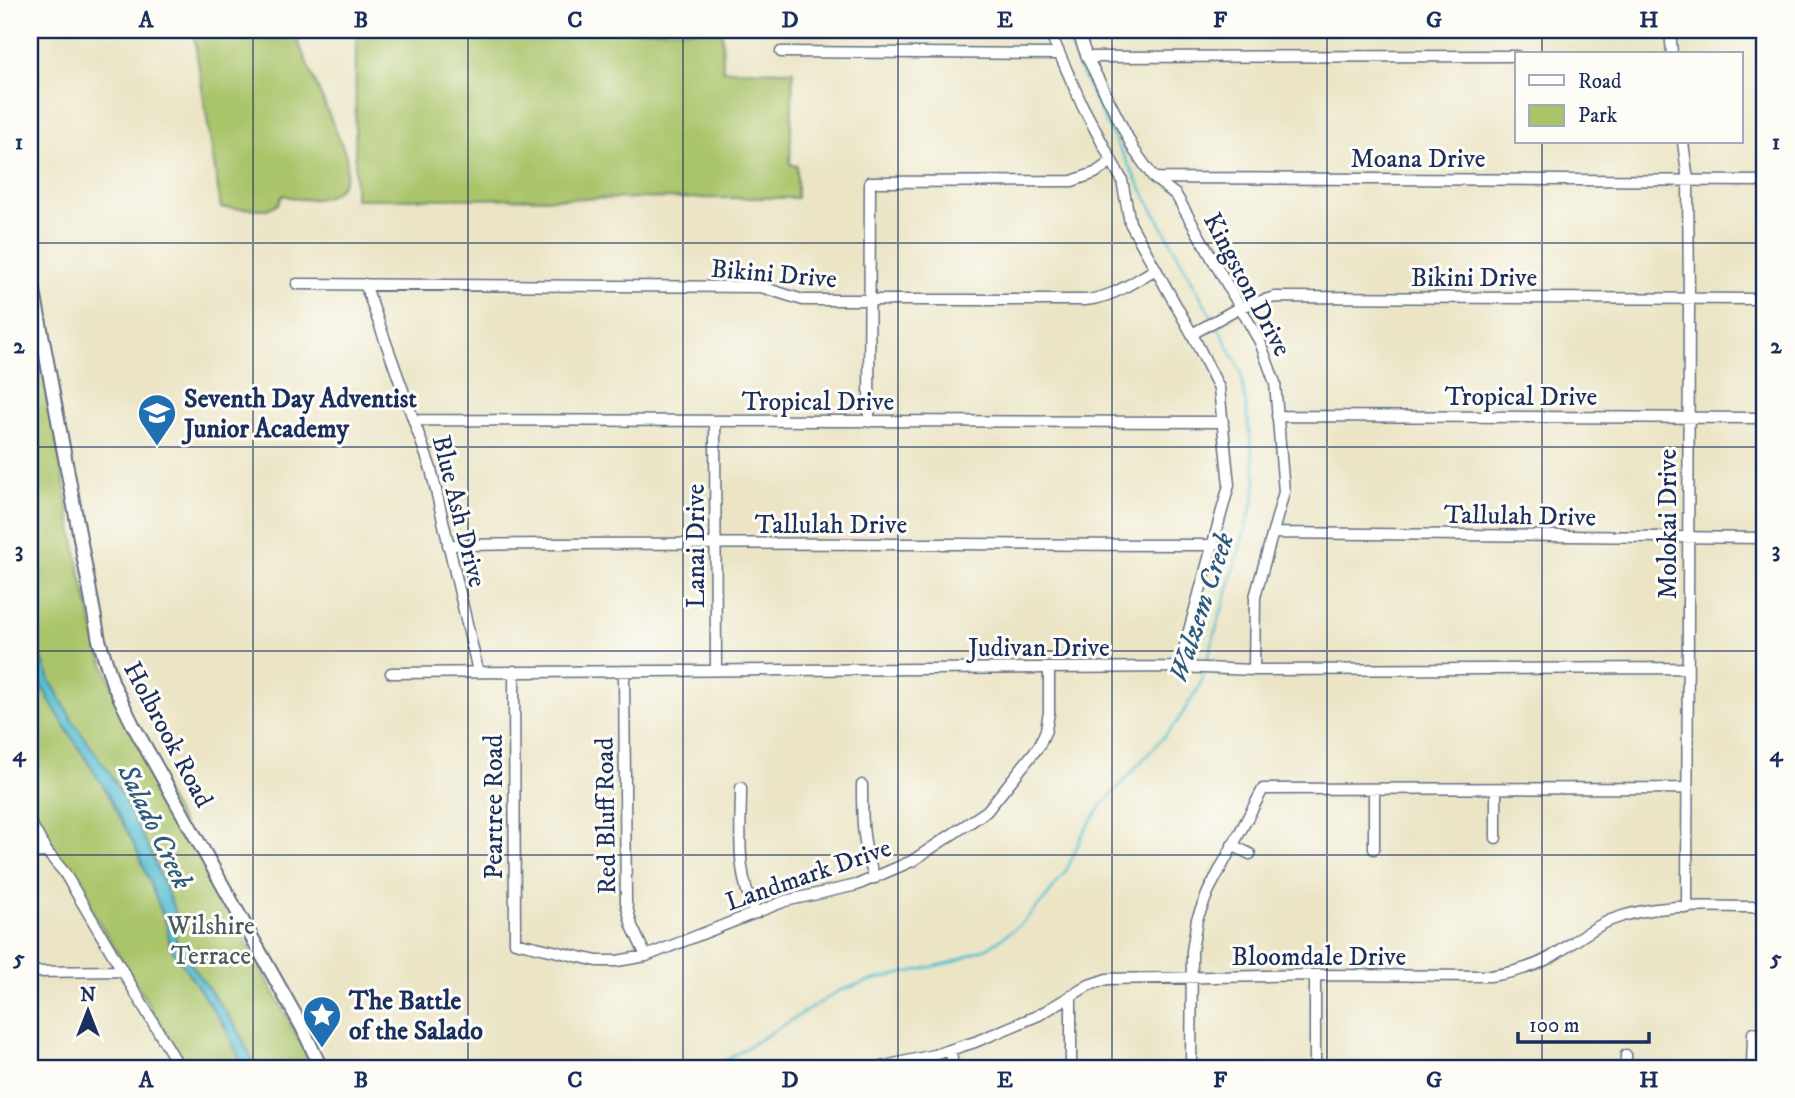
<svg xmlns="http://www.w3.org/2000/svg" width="1795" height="1098" font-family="'IM FELL DW Pica',serif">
	<rect width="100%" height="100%" fill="#fdfcf7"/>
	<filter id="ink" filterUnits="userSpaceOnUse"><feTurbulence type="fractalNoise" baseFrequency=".0143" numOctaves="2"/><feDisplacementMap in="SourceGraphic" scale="14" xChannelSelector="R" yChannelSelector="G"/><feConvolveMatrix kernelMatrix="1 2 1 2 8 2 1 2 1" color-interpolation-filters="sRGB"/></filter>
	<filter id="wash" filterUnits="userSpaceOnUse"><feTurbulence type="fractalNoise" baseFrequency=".00686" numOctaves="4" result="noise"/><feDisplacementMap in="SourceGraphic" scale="28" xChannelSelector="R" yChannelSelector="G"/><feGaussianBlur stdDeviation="1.57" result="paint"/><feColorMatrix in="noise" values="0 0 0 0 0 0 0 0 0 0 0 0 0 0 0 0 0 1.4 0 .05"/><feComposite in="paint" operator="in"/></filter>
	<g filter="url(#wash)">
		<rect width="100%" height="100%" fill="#ebe5c6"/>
		<!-- green -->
		<path fill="#aac46a" stroke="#627a64" stroke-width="2" d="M193,30H293L346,155C353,197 317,206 283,195L278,204L267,209L221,208Z
			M356,30H722L723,70L793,71L790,164L797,166V198L355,199Z
			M30,293L79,567L100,655L129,726L315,1068H256L237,1028L176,943V932L179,921L149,849L111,775L74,723L51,682L30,628Z
			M30,662L35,675L64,725L104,787L137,850L167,926L170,946L225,1027L244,1068H187L30,808Z"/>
		<!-- water -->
		<path fill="#54bed0" stroke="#387697" stroke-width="2" d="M30,628L51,682L74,723L111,775L149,849L179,921L176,932V944L237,1028L256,1068H244L225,1027L170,946L167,926L137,850L104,787L64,725L35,675L30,662Z"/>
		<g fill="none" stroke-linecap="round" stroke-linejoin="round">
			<!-- stream -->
			<path stroke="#54bed0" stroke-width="2.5" d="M1064,30L1072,52L1104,120L1213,319
				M1206,664L1254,499L1256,481L1241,371L1217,325
				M713,1068L839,991L869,981L953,962L989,947L1021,924L1046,898L1067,869L1083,833L1103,804L1177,722L1199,687L1204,671"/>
		</g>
	</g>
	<g filter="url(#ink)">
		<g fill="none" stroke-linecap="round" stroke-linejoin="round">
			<!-- minor casing -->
			<g stroke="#646f82" stroke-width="13">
				<path id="minor" d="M1049,30L1082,105L1122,180L1130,223L1192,334L1219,388L1229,485L1179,667
					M1077,30L1087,57L1134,150L1154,178L1176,195L1260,342L1275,383L1284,492L1255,597L1254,670
					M1670,30L1672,54
					M781,52L1059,54
					M1087,57L1517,56
					M1683,142L1688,181L1689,299L1687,908
					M1155,178L1765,181
					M297,284L761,287L803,300H1085C1112,298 1133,282 1156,269
					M365,284L431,469L478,671
					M1192,334L1240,307L1275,297L1765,299
					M1277,416L1765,418
					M414,420L1223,422
					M715,421L716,670
					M869,422L870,182L1072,181L1095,173L1112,161
					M1274,533L1765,538
					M448,545C703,541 959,545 1214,545
					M514,671L515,942L597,961H617L646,956L785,901L857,885L912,861L987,811L1039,746L1046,730L1049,712V668
					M624,671L626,903L632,926L646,956
					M391,673L1179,667L1254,670L1687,668
					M862,785C862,818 862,847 875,878
					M741,788C741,831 735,874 756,913
					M1374,789V849
					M1496,789V838
					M30,822L47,852L64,872L180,1068
					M1232,845L1250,854
					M30,852H47
					M30,972L121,971
					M1071,995V1068
					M951,1050L953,1068
					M876,1068L934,1055L975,1042L1039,1015L1089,985L1107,979L1315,975L1490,976C1511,973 1532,968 1551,957C1571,945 1589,929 1611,920C1659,901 1714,908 1765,907
					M1191,1068L1192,951L1197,919L1209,890L1263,789L1687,788
					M1315,1068V975
					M1626,1068V1055
					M1752,1068L1753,1033"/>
			</g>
			<!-- tertiary casing -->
			<g stroke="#646f82" stroke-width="16">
				<path id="tertiary" d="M30,270L99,640L113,684L133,725L302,1027L321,1068"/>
			</g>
			<!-- minor -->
			<use href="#minor" stroke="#fff" stroke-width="10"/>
			<!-- tertiary -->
			<use href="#tertiary" stroke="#fff" stroke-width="12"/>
		</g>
	</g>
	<!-- grid -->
	<path fill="none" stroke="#1b2f5e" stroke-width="2" stroke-opacity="0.55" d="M253,30V1068M468,30V1068M683,30V1068M898,30V1068M1112,30V1068M1327,30V1068M1542,30V54M1542,142V1068M30,243H1765M30,447H1765M30,651H1765M30,855H1765"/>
	<!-- icons -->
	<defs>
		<g id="school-pin" transform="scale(2.0125)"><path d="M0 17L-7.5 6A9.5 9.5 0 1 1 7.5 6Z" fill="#1f6fb2" stroke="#fdfcf7"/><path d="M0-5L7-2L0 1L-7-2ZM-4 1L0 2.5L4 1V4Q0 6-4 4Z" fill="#fff"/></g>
		<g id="sight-pin" transform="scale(2.0125)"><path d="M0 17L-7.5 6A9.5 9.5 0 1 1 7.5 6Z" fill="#1f6fb2" stroke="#fdfcf7"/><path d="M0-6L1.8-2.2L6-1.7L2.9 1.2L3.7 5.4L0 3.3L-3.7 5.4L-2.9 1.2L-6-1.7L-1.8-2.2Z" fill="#fff"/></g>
	</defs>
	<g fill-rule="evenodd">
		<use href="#school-pin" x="157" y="413"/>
		<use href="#sight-pin" x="322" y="1015"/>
	</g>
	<g text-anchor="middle" stroke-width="6" stroke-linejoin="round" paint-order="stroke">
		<!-- street labels -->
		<g font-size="26" fill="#1b2f5e" stroke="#fdfcf7">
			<text x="1418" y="167">Moana Drive</text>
			<text transform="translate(774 273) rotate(5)" y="9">Bikini Drive</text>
			<text x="1474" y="286">Bikini Drive</text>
			<text transform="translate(1248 284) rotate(62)" y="9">Kingston Drive</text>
			<text x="1521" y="405">Tropical Drive</text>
			<text x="818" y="410">Tropical Drive</text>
			<text transform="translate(460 511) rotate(76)" y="9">Blue Ash Drive</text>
			<text transform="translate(1520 515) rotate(1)" y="9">Tallulah Drive</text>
			<text x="831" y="533">Tallulah Drive</text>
			<text transform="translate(1667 524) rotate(-90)" y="9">Molokai Drive</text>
			<text transform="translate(695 546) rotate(-90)" y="9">Lanai Drive</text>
			<text x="1039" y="656">Judivan Drive</text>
			<text transform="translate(169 734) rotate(62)" y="9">Holbrook Road</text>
			<text transform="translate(493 807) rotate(-90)" y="9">Peartree Road</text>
			<text transform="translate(605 816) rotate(-91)" y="9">Red Bluff Road</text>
			<text transform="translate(808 874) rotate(-19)" y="9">Landmark Drive</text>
			<text x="1319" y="965">Bloomdale Drive</text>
		</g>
		<!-- poi labels -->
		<g font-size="26" font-weight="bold" fill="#1b2f5e" stroke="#fdfcf7" text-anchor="start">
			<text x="184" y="407">Seventh Day Adventist<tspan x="184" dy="30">Junior Academy</tspan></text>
			<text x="349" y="1009">The Battle<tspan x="349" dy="30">of the Salado</tspan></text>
		</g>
		<!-- park labels -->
		<g font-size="26" fill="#465c62" stroke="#fdfcf7">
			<text x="211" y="934">Wilshire<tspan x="211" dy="30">Terrace</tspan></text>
		</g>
		<!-- water labels -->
		<g font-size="28" font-style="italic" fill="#2c5a80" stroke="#fdfcf7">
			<text transform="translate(1200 607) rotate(-72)" y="10">Walzem Creek</text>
			<text transform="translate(156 826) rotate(64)" y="10">Salado Creek</text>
		</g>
	</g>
	<!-- margin -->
	<rect width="1795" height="1098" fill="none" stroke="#fdfcf7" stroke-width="77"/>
	<!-- legend -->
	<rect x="1515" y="52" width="228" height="91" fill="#fdfcf7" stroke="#a3aaba" stroke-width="2"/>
	<rect x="1529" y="75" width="35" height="10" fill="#ffffff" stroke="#a3aaba" stroke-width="2"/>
	<text x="1578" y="88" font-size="21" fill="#1b2f5e">Road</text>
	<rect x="1529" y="105" width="35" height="21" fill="#aac46a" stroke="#a3aaba" stroke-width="2"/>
	<text x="1578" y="122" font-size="21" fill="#1b2f5e">Park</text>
	<!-- north arrow -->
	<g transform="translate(88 1011)" stroke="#fdfcf7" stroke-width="5" paint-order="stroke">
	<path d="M0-5L12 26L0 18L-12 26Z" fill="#1b2f5e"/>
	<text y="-10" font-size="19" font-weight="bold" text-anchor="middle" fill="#1b2f5e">N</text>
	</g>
	<!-- scale -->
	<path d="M1518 1032v10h131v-10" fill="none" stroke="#1b2f5e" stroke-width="3.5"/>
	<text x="1529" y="1032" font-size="21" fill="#1b2f5e" stroke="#fdfcf7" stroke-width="5" paint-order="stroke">100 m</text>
	<rect x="38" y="38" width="1718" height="1022" fill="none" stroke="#1b2f5e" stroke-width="2.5"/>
	<g font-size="23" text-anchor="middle" font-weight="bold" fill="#1b2f5e">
		<text x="146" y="27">A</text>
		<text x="361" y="27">B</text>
		<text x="575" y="27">C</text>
		<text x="790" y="27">D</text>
		<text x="1005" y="27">E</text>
		<text x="1220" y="27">F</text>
		<text x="1434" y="27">G</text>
		<text x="1649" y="27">H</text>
		<text x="19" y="149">1</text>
		<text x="1776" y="149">1</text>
		<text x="19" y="353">2</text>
		<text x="1776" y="353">2</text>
		<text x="19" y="557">3</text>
		<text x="1776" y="557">3</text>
		<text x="19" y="761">4</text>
		<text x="1776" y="761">4</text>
		<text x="19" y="965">5</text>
		<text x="1776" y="965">5</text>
		<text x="146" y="1087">A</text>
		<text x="361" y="1087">B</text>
		<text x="575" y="1087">C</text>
		<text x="790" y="1087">D</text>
		<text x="1005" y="1087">E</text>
		<text x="1220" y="1087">F</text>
		<text x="1434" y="1087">G</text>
		<text x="1649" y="1087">H</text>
	</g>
</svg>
